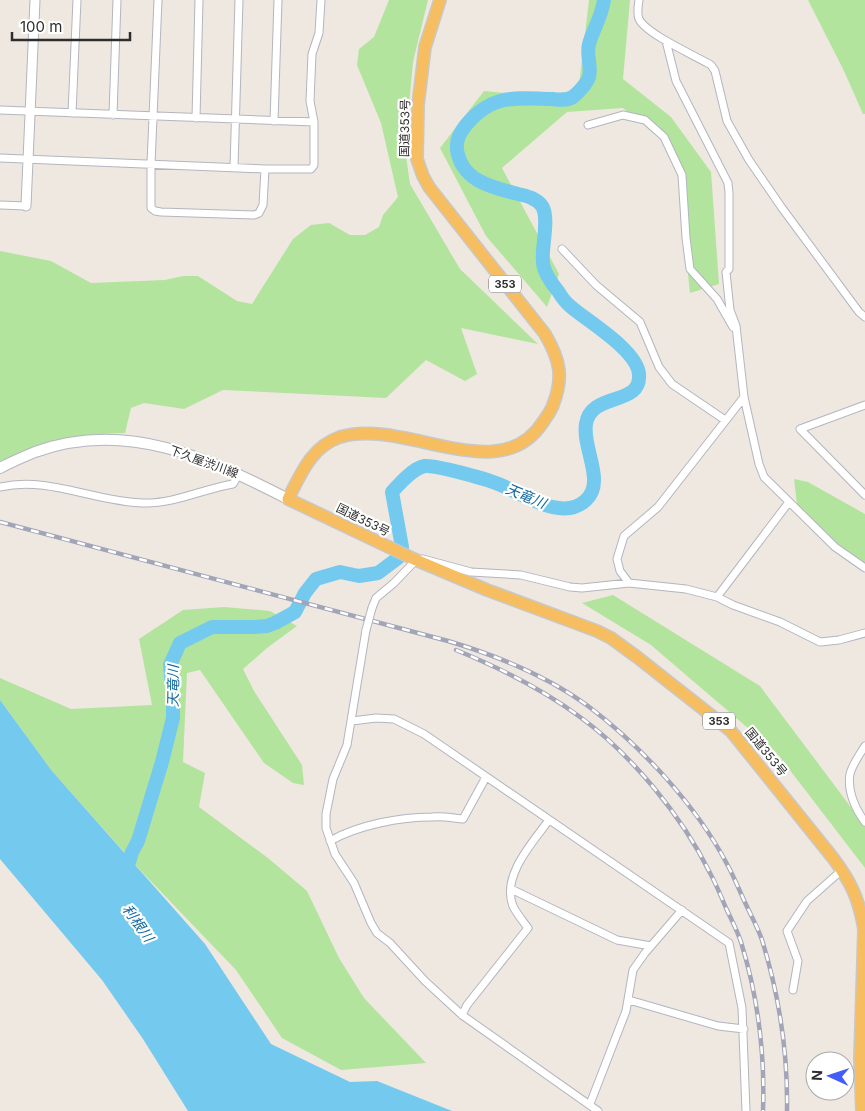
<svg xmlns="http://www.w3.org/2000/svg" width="865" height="1111" font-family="Inter,'Noto Sans JP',sans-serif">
	<rect width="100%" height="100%" fill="#eee8e0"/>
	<!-- green -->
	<path fill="#b3e49d" d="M389,0H428L413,62L405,149L410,184L460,269L538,344L461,328L477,374L465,381L426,360L386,398L223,390L184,409L144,403L131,408L125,433C76,434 44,440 0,462V251L51,261L91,283L165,280L183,276H198L237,301L252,304L293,239L311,225L329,223L350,235H365L379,227L383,215L398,197L381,123L357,65L359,49L374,37Z
		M589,0H630L623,79L671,117L711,172L719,284L690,293L675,151L623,108L567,112L502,168L559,274L547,307L486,236L440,148L484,91L547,97L578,94Z
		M808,0H865V114H863L844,71Z
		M794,479L808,482L865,514V564L840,546L797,504Z
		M613,595L760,686L865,826V868L776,752L651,645L582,603Z
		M224,607L270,611L297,626L267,648L243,669L254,691L302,765L304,785L293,783L264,763L200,670L187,673L183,762L205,773L199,807L268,858L307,891L339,958L364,998L426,1063L341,1070L282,1038L236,970L141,871L52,771L0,700V678L71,709L152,705L139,639L183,610Z"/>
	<!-- water -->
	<path fill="#74c9ee" d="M0,700L52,771L205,944L271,1044L350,1082L377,1081L452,1111H188L143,1039L102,980L0,859Z"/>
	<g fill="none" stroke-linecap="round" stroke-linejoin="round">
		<!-- river -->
		<path stroke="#74c9ee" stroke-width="14" d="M125,876L132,852L138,841L162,762L173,718V697L170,665L180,643L212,627H254L267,626L275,623L295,612L305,593L316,579L340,572L359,576L378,573L398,558L402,547L392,492C400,483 413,468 425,466C436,465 491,480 503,486C525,495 563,522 586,500C606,482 582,448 586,424C591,391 642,407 639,374C637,350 587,321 570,306C565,302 561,296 558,291C552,284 543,271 543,262C541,248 550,218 542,206C536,198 527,196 518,194C491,187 462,181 457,150C456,139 460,133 466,125C492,94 515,98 552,99C560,100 568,101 574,96C579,92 587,83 589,77C592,67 586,55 589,44C594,27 601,19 604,0"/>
		<!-- minor casing -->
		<g stroke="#b3b5c0" stroke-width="9">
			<path id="minor" d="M158,0L151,164V208L155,211L161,212L254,215L259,213L263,205L265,169
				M639,0C638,6 637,14 639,19C646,34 696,56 711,65L715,71L727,121L749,160L782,208L859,312L865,317
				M666,41L676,81L728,183L729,193V269L726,272L730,310L736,326L744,397L759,464L764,477L835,547L865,568
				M0,110L314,122
				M72,113L77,0
				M113,115L117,0
				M196,118L199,0
				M274,121L278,0
				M588,125L623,115L645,120L664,137L682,175L686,238L690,269L717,299L733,327
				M0,158L265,169H311L314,165V122L310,101L312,54L319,33L321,0
				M234,167L239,0
				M0,205L26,206
				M562,249L596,285L640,322L659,367L672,384L725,420
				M865,405L800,429L865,495
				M0,487C49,476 95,502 143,503C174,504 203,489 233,484L239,474
				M629,583L620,571L617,559L624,536L658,507L744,397
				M717,597L789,502
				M372,608L376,598L394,583L416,560L423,559L471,572L521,575L570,587L582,588L629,583L686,589L717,597L733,605L780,622L820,642L839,640L865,633
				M366,630L347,745L333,779L326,814V828L335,854L354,883L371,923L377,933L390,943L425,981L462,1015L598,1111
				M352,721L376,718L394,719L424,734L729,943L742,1008L746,1111
				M865,746C860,754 852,765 850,774C847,790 855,809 865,822
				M330,841C358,825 400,817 432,817C442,816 453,818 463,819L486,777
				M511,889L617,940L651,946
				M793,990L798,961L787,931L807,901L842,870
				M629,1000L718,1026L744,1029
				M462,1015L467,1005L528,928C523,921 516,913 513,906C501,876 533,842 549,820
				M590,1104L626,1011L633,970L645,953L682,910"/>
		</g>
		<!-- tertiary casing -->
		<g stroke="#b3b5c0" stroke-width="11">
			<path id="tertiary" d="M26,206L35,0"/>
		</g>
		<!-- secondary casing -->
		<g stroke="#b3b5c0" stroke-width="12">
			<path id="secondary" d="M0,468C11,462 23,457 35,452C126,419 208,458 288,499"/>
		</g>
		<!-- trunk casing -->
		<g stroke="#c8c8c8" stroke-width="14">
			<path id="trunk" d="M440,0L425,47L418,105L417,159L423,176L429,187L545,334C560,360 564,377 553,405C551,411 547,416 543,422C500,490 403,417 340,437C311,447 301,474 288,499L416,560L487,590L597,631L611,638L637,657L731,731L833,858C851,882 859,899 864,929L860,1058L862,1111"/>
		</g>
		<!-- minor -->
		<use href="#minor" stroke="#fff" stroke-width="7"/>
		<!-- tertiary -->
		<use href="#tertiary" stroke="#fff" stroke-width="9"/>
		<!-- secondary -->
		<use href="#secondary" stroke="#fff" stroke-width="10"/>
		<!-- trunk -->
		<use href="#trunk" stroke="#f6be60" stroke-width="11"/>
		<!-- rail casing -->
		<g stroke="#a2a4b7" stroke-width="4.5">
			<path id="rail" d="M0,522L448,641C495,655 547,676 588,706C641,746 696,805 727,864C733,875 738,887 743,898C749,912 757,925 762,940C779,995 788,1053 787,1111
				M456,650C500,668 542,689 580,717C631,754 682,816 710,873C716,884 721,896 726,908C731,919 737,930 741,942C758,997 765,1054 763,1111"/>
		</g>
		<!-- rail -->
		<use href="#rail" stroke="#fff" stroke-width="2.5" stroke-dasharray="8" stroke-linecap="butt"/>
		<!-- minor-bridge casing -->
		<g stroke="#b3b5c0" stroke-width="9" stroke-linecap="butt">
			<path id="minor-bridge" d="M366,630L372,608"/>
		</g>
		<!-- minor-bridge -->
		<use href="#minor-bridge" stroke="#fff" stroke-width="7"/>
	</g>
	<g text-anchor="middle" stroke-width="4.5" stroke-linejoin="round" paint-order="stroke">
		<!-- shield labels -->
		<g fill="#fff" stroke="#6c6c6c" stroke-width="1">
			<rect x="489" y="275.5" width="32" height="17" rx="4"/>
			<rect x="703" y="712.5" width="32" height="17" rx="4"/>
		</g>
		<g font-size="11" font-weight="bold" fill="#2d2d2d">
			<text x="505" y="288">353</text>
			<text x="719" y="725">353</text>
		</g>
		<!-- street labels -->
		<g font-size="12" fill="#2d2d2d" stroke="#fff">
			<text transform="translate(405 128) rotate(-89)" y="4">国道353号</text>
			<text transform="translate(204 462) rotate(20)" y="4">下久屋渋川線</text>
			<text transform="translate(363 520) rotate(26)" y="4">国道353号</text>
			<text transform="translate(766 752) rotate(51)" y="4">国道353号</text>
		</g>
		<!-- water labels -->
		<g font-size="14" font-style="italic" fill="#0f689f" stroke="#fff">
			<text transform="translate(526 496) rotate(23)" y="5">天竜川</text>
			<text transform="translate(173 686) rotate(-89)" y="5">天竜川</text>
			<text transform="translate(138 923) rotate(55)" y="5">利根川</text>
		</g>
	</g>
	<!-- north arrow -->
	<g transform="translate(830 1076) rotate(273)"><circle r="24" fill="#ffffff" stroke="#ababab"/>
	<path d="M0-4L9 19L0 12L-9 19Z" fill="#425df9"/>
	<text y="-8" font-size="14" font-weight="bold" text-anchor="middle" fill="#2d2d2d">N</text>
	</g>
	<!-- scale -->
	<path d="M12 32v8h118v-8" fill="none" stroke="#2d2d2d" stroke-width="2.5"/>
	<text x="20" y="32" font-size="15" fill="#2d2d2d" stroke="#ffffff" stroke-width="4" paint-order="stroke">100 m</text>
</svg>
